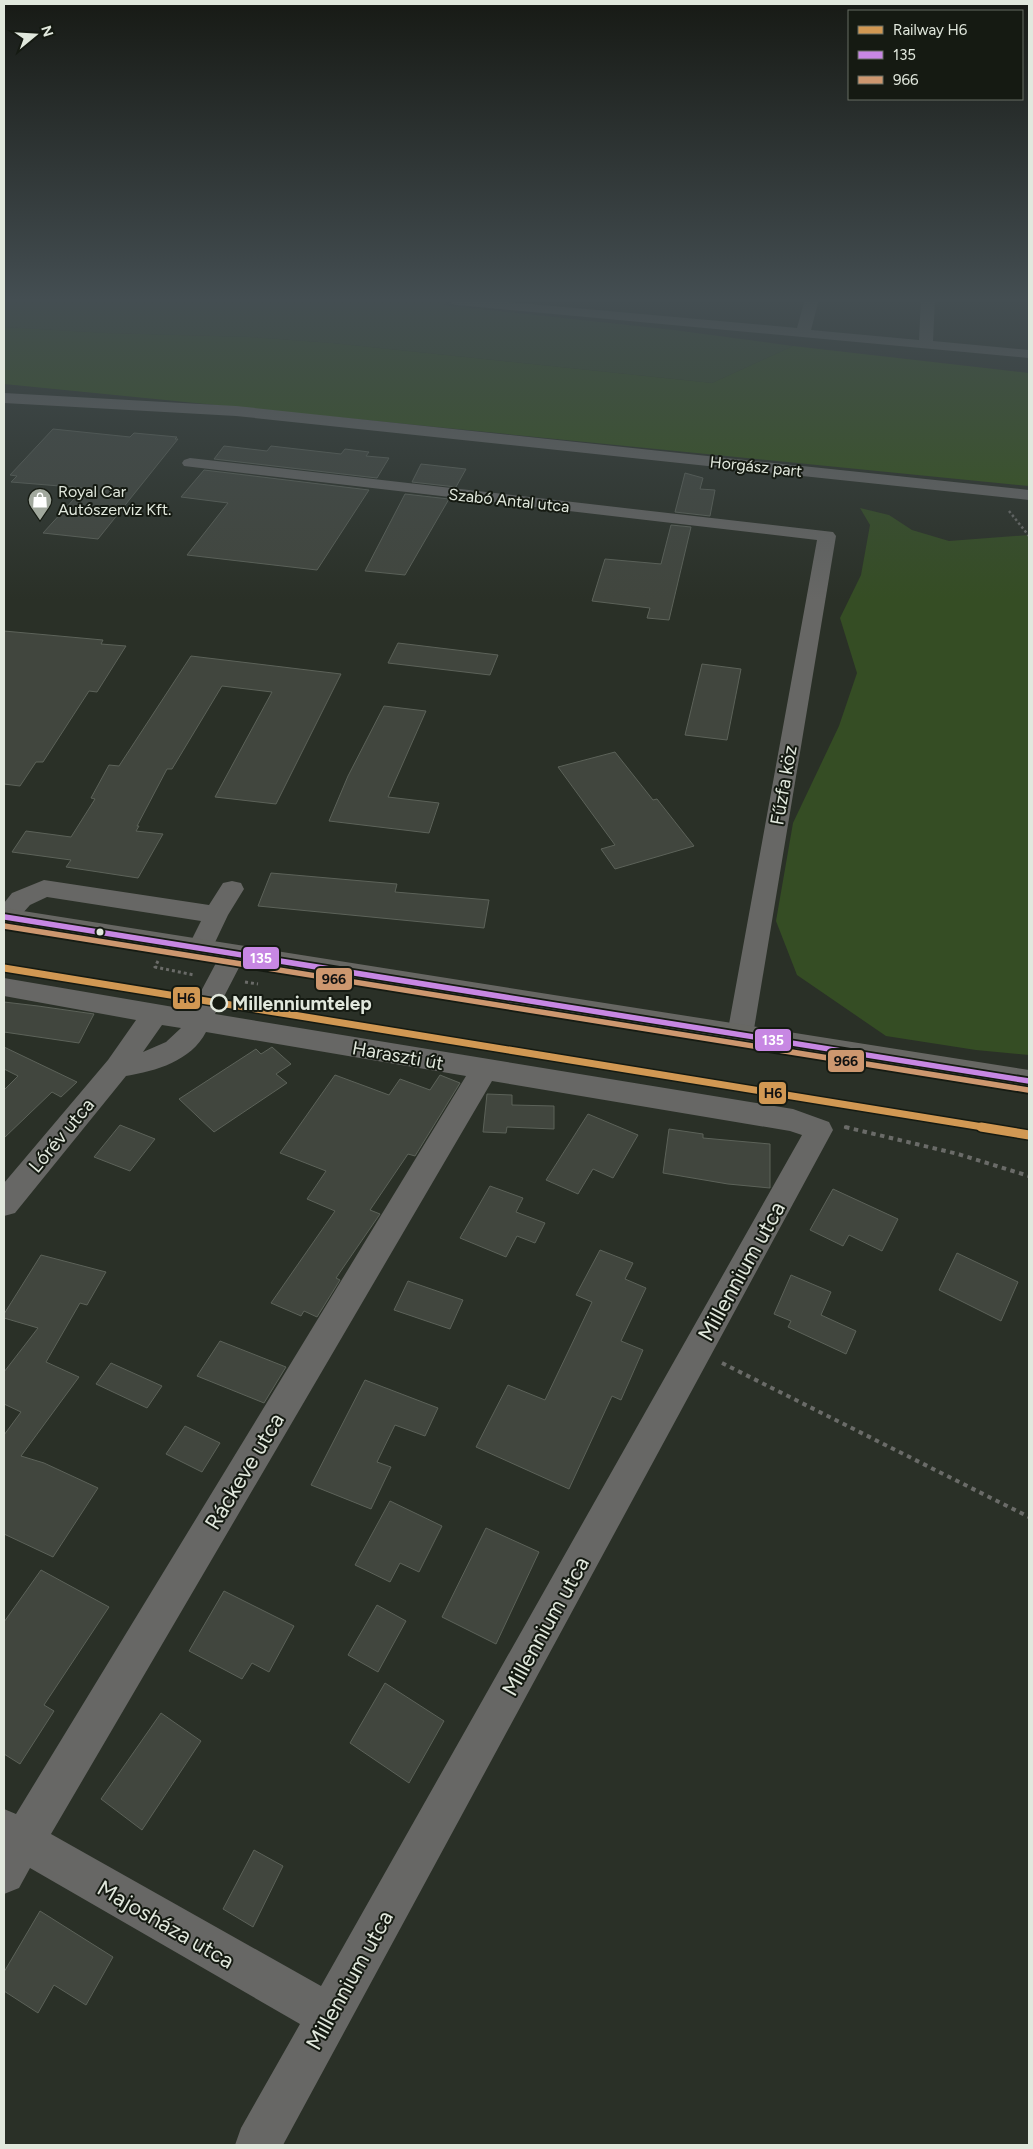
<svg xmlns="http://www.w3.org/2000/svg" width="1033" height="2149" font-family="Figtree,sans-serif">
	<rect width="100%" height="100%" fill="#2a3027"/>
	<!-- green -->
	<path fill="#354d24" d="M4,299H447L443,305L674,330L793,346L712,383L332,343L249,337L106,333L4,327Z
		M860,508L889,515L912,530L949,541L1029,535V1055L976,1050L886,1036L797,975L776,921L793,823L839,726L857,673L840,618L861,575L870,525Z"/>
	<!-- water -->
	<path fill="#355518" d="M4,327L106,333L249,337L332,343L712,383L793,346L1029,373V486L4,384Z"/>
	<!-- building -->
	<path fill="#41463e" stroke="#5c6259" d="M53,429L130,437L134,433L177,437L175,439H178L98,539L43,533L84,488L11,482L17,476L10,475Z
		M224,446L267,451L271,446L341,454L345,449L369,452L366,456L389,458L377,478L214,459Z
		M421,464L466,469L456,487L412,482Z
		M204,470L369,490L317,570L187,555L228,503L181,497Z
		M685,473L703,478L700,489L715,490L710,516L675,512Z
		M405,494L449,499L405,575L365,571Z
		M671,525L691,527L669,620L647,618L650,608L592,601L605,559L661,564Z
		M4,631L103,640L101,644L126,646L97,692L89,691L43,762H36L20,786L4,784Z
		M398,643L498,655L490,675L388,663Z
		M191,656L341,674L276,804L215,797L272,692L222,686L172,769H167L137,826H139L136,831L163,834L138,878L66,867L71,860L12,852L26,831L71,837L95,799L91,798L109,765L119,766Z
		M702,664L741,669L727,740L685,735Z
		M384,706L426,711L388,797L439,803L429,833L329,821L348,776Z
		M615,752L653,800L657,799L694,846L615,869L601,849L615,845L558,767Z
		M271,873L397,884L395,892L489,900L484,928L258,906Z
		M4,1002L38,1006L94,1014L79,1043L4,1032Z
		M4,1047L77,1082L61,1097L52,1092L4,1138V1090L18,1076L4,1069Z
		M272,1047L291,1064L276,1074L287,1083L214,1132L179,1099L256,1049L261,1054Z
		M335,1075L389,1095L400,1079L430,1090L440,1075L460,1083L415,1156L408,1154L370,1210L380,1214L336,1278L340,1280L317,1317L304,1311L301,1316L271,1303L335,1211L307,1199L326,1171L280,1153Z
		M487,1094L512,1095V1105L554,1106V1129L507,1127L506,1133L483,1132Z
		M588,1114L638,1135L613,1178L593,1169L578,1194L546,1180Z
		M120,1125L155,1139L130,1171L94,1157Z
		M669,1129L703,1134V1138L770,1144V1188L728,1184L663,1173Z
		M490,1186L523,1198L516,1212L545,1223L535,1243L517,1236L506,1257L460,1238Z
		M833,1189L898,1219L882,1251L849,1235L843,1246L810,1230Z
		M600,1250L633,1263L625,1279L646,1288L621,1341L643,1350L621,1400L612,1396L569,1489L476,1447L508,1385L545,1400L592,1302L576,1295Z
		M957,1253L1018,1282L1001,1321L939,1290Z
		M41,1255L106,1272L87,1305L80,1303L46,1362L79,1377L21,1456L44,1463L98,1488L53,1557L4,1534V1435L21,1412L4,1404V1372L38,1328L4,1318V1314Z
		M791,1275L831,1292L821,1315L856,1331L846,1354L788,1327L791,1321L774,1314Z
		M408,1281L463,1300L450,1329L394,1310Z
		M220,1341L286,1367L264,1403L197,1376Z
		M111,1363L162,1386L147,1408L96,1384Z
		M365,1380L438,1408L425,1436L395,1425L377,1462L391,1467L371,1509L311,1485Z
		M185,1426L220,1443L202,1472L166,1454Z
		M390,1501L442,1526L419,1572L400,1563L390,1582L355,1565Z
		M486,1528L539,1552L496,1644L442,1617Z
		M41,1570L109,1607L44,1705L54,1711L20,1764L4,1754V1622Z
		M224,1591L294,1626L269,1672L252,1663L242,1679L189,1651Z
		M377,1605L406,1621L378,1672L348,1655Z
		M385,1683L444,1721L409,1783L350,1743Z
		M161,1713L201,1741L142,1830L101,1799Z
		M254,1850L283,1866L253,1927L223,1909Z
		M40,1911L113,1957L86,2005L54,1985L38,2013L4,1991V1972Z"/>
	<g fill="none" stroke-linecap="round" stroke-linejoin="round">
		<!-- path-far2 -->
		<path stroke="#6a6b68" stroke-width="2.5" stroke-dasharray="2.5 2.5" stroke-linecap="butt" d="M1009,511L1029,536"/>
		<!-- path-far1 -->
		<path stroke="#6a6b68" stroke-width="3" stroke-dasharray="3 3" stroke-linecap="butt" d="M158,961L155,967L194,975
			M245,982L258,984
			M844,1127L850,1128"/>
		<!-- path -->
		<path stroke="#6a6b68" stroke-width="4" stroke-dasharray="4.5 4.5" stroke-linecap="butt" d="M845,1127L958,1154L1029,1176
			M722,1363L1029,1517"/>
		<!-- minor -->
		<path fill="#676765" fill-rule="evenodd" d="M452,299H476L797,328L805,299H819L811,330L919,340L921,299H935L933,341L1029,350V358L457,305L452,304L450,301Z
			M4,393L236,406L1029,490V500L236,416L4,403Z
			M190,458L833,532L836,536L753,1035L749,1042L740,1045L731,1042L727,1035L817,540L184,466L182,463L184,460Z
			M44,880L209,905L223,883L232,881L241,883L244,889L228,915L209,955L200,958L191,955L187,949L201,921L47,897L30,905L14,923L4,925V903L12,893Z
			M233,945L242,948L246,954L215,1014L793,1109L829,1122L833,1130L283,2145H235L241,2128L300,2024L30,1868L19,1888L4,1894V1809L16,1814L466,1076L206,1032C191,1061 156,1071 126,1076L15,1213L4,1216V1183L108,1060L136,1020L4,996V978L191,1010L224,948ZM162,1025L181,1028L166,1042L143,1052ZM492,1081L790,1131L802,1135L321,1986L51,1834Z"/>
		<!-- major -->
		<path fill="#676763" fill-rule="evenodd" d="M4,908L1029,1070V1092L4,924Z"/>
		<!-- bus-1 casing -->
		<g stroke="#151a12" stroke-width="9">
			<path id="bus-1" d="M5,917L1029,1081"/>
		</g>
		<!-- bus-2 casing -->
		<g stroke="#151a12" stroke-width="9">
			<path id="bus-2" d="M4,926L1028,1090"/>
		</g>
		<!-- bus-1 -->
		<use href="#bus-1" stroke="#c787e3" stroke-width="5.5"/>
		<!-- bus-2 -->
		<use href="#bus-2" stroke="#cd976f" stroke-width="5.5"/>
		<!-- rail-1-far1 casing -->
		<g stroke="#151a12" stroke-width="10">
			<path id="rail-1-far1" d="M4,968L989,1128"/>
		</g>
		<!-- rail-1 casing -->
		<g stroke="#151a12" stroke-width="12">
			<path id="rail-1" d="M981,1127L1029,1135"/>
		</g>
		<!-- rail-1-far1 -->
		<use href="#rail-1-far1" stroke="#d19853" stroke-width="7"/>
		<!-- rail-1 -->
		<use href="#rail-1" stroke="#d19853" stroke-width="9"/>
	</g>
	<!-- sky -->
	<linearGradient id="sky" x2="0" y2="1"><stop stop-color="#171a15"/><stop offset="0.5" stop-color="#444e52"/><stop offset="1" stop-color="#444e52" stop-opacity="0"/></linearGradient>
	<rect width="1033" height="600" fill="url(#sky)"/>
	<!-- icons -->
	<defs>
		<g id="shop-pin" transform="scale(1.25)"><path d="M0 17L-7.5 6A9.5 9.5 0 1 1 7.5 6Z" fill="#a1a89d" stroke="#151a12"/><path d="M-5-2.5h2.3a2.7 3.5 0 0 1 5.4 0H5L5.5 6h-11ZM-1.5-2.5h3a1.5 2.3 0 0 0-3 0Z" fill="#fff"/></g>
	</defs>
	<g fill-rule="evenodd">
		<use href="#shop-pin" x="40" y="500"/>
	</g>
	<!-- markers -->
	<circle fill="#e1e8dd" stroke="#151a12" stroke-width="2" cx="100" cy="932" r="4.5"/>
	<circle fill="#151a12" stroke="#e1e8dd" stroke-width="2.5" cx="219" cy="1003" r="8"/>
	<g text-anchor="middle" stroke-width="4" stroke-linejoin="round" paint-order="stroke">
		<!-- far-street labels -->
		<g font-size="16" fill="#e1e8dd" stroke="#151a12">
			<text transform="translate(756 466) rotate(6)" y="6">Horgász part</text>
			<text transform="translate(509 500) rotate(6)" y="6">Szabó Antal utca</text>
		</g>
		<!-- far-poi labels -->
		<g font-size="16" fill="#e1e8dd" stroke="#151a12" text-anchor="start">
			<text x="58" y="497">Royal Car<tspan x="58" dy="18">Autószerviz Kft.</tspan></text>
		</g>
		<!-- street labels -->
		<g font-size="19" fill="#e1e8dd" stroke="#151a12">
			<text transform="translate(783 785) rotate(-80)" y="7">Fűzfa köz</text>
			<text transform="translate(398 1055) rotate(10)" y="7">Haraszti út</text>
			<text transform="translate(61 1135) rotate(-50)" y="7">Lórév utca</text>
		</g>
		<!-- stop labels -->
		<g font-size="19" font-weight="bold" fill="#e1e8dd" stroke="#151a12" text-anchor="start">
			<text x="232" y="1010">Millenniumtelep</text>
		</g>
		<!-- near-street labels -->
		<g font-size="22" fill="#e1e8dd" stroke="#151a12">
			<text transform="translate(741 1271) rotate(-61)" y="8">Millennium utca</text>
			<text transform="translate(244 1471) rotate(-59)" y="8">Ráckeve utca</text>
			<text transform="translate(545 1626) rotate(-61)" y="8">Millennium utca</text>
			<text transform="translate(166 1924) rotate(30)" y="8">Majosháza utca</text>
			<text transform="translate(349 1980) rotate(-61)" y="8">Millennium utca</text>
		</g>
	</g>
	<g stroke="#151a12" stroke-width="2">
		<rect x="242" y="946" width="38" height="24" rx="5" fill="#c787e3"/>
		<rect x="315" y="967" width="38" height="24" rx="5" fill="#cd976f"/>
		<rect x="172" y="986" width="29" height="24" rx="5" fill="#d19853"/>
		<rect x="754" y="1028" width="38" height="24" rx="5" fill="#c787e3"/>
		<rect x="827" y="1049" width="38" height="24" rx="5" fill="#cd976f"/>
		<rect x="758" y="1081" width="29" height="24" rx="5" fill="#d19853"/>
	</g>
	<g font-size="14" text-anchor="middle" font-weight="bold" fill="#fff">
		<text x="261" y="963">135</text>
		<text x="773" y="1045">135</text>
	</g>
	<g font-size="14" text-anchor="middle" font-weight="bold" fill="#111">
		<text x="334" y="984">966</text>
		<text x="186" y="1003">H6</text>
		<text x="846" y="1066">966</text>
		<text x="773" y="1098">H6</text>
	</g>
	<!-- border -->
	<rect width="1033" height="2149" fill="none" stroke="#e1e8dd" stroke-width="10"/>
	<!-- legend -->
	<rect x="848" y="10" width="175" height="90" fill="#151a12" stroke="#676c63"/>
	<rect x="858" y="26" width="25" height="8" fill="#d19853" stroke="#676c63"/>
	<text x="893" y="35" font-size="15" fill="#e1e8dd">Railway H6</text>
	<rect x="858" y="51" width="25" height="8" fill="#c787e3" stroke="#676c63"/>
	<text x="893" y="60" font-size="15" fill="#e1e8dd">135</text>
	<rect x="858" y="76" width="25" height="8" fill="#cd976f" stroke="#676c63"/>
	<text x="893" y="85" font-size="15" fill="#e1e8dd">966</text>
	<!-- north arrow -->
	<g transform="translate(35 35) rotate(72)" stroke="#151a12" stroke-width="4" paint-order="stroke">
	<path d="M0-4L9 19L0 12L-9 19Z" fill="#e1e8dd"/>
	<text y="-8" font-size="14" font-weight="bold" text-anchor="middle" fill="#e1e8dd">N</text>
	</g>
</svg>
